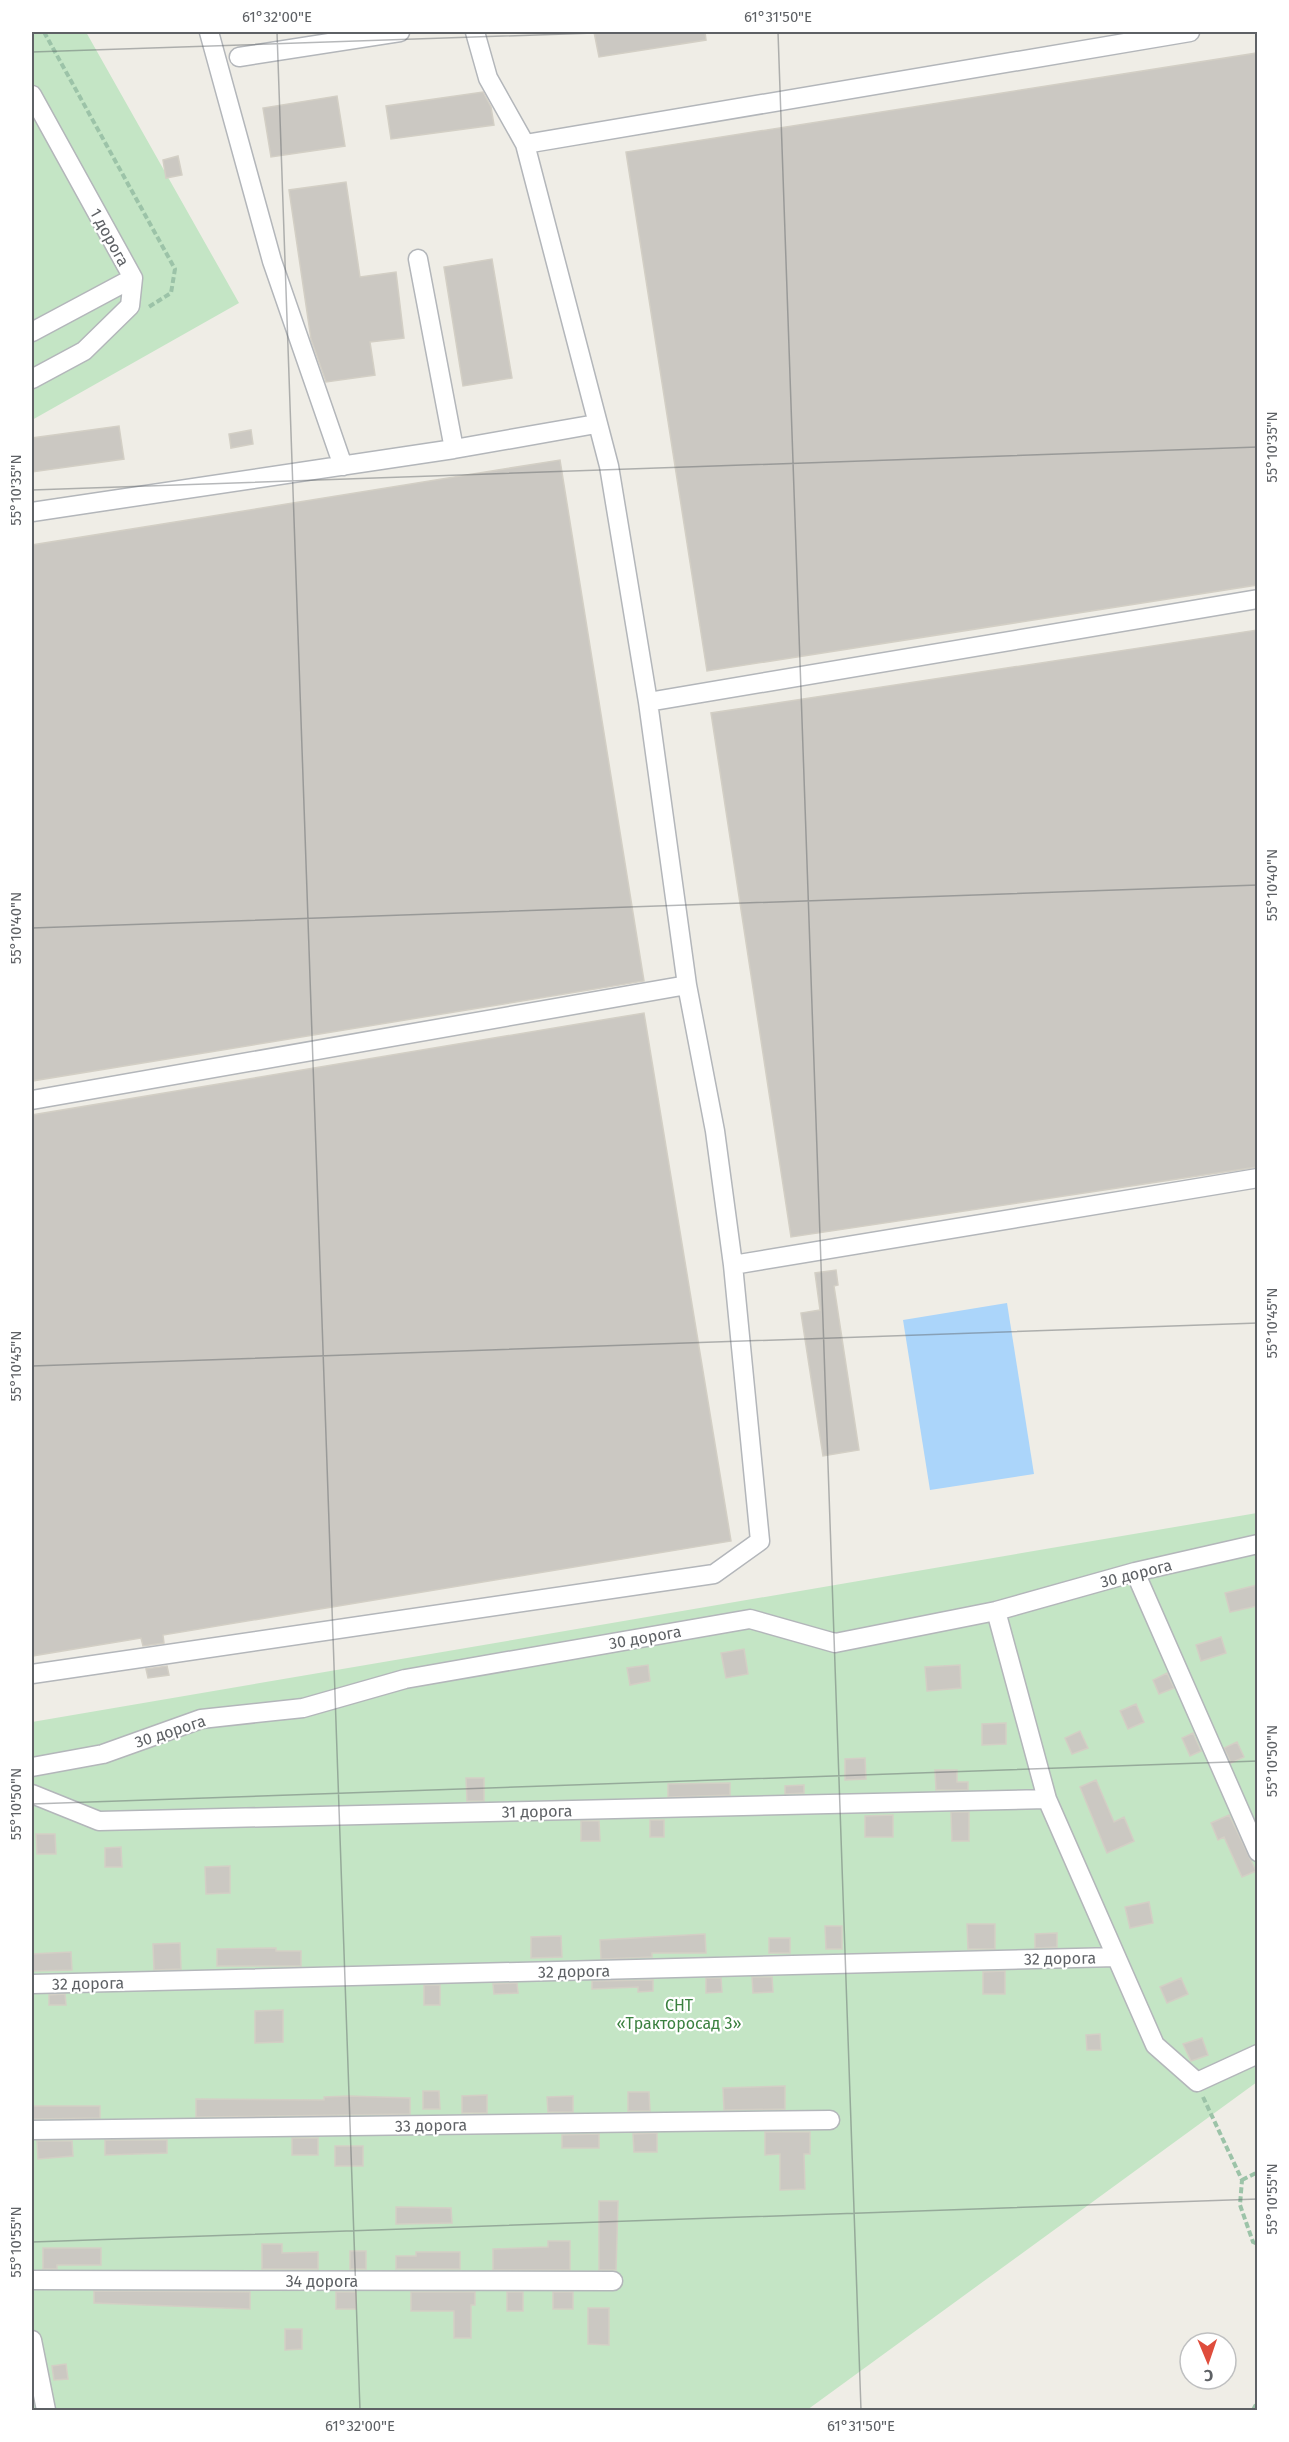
<svg xmlns="http://www.w3.org/2000/svg" width="1289" height="2442" font-family="'Fira Sans',sans-serif">
	<rect width="100%" height="100%" fill="#efede6"/>
	<!-- green -->
	<path fill="#c4e5c5" d="M32,32H86L239,303L32,420Z
		M1257,1513V2082L807,2410H32V1722Z"/>
	<!-- water -->
	<path fill="#abd5fa" d="M1007,1303L1034,1474L930,1490L903,1320Z"/>
	<!-- building -->
	<path fill="#cbc8c2" stroke="#d3cfc5" stroke-width="1.5" d="M594,32H705L706,40L599,57Z
		M1257,53V585L707,671L626,152Z
		M483,92L491,107L494,125L391,139L386,106Z
		M337,96L345,146L271,157L263,108Z
		M178,156L182,175L166,178L163,160Z
		M346,182L360,277L396,272L404,338L370,342L375,375L326,382L311,339L289,190Z
		M492,259L512,378L463,386L444,267Z
		M119,426L124,459L32,472V438Z
		M251,430L253,444L231,448L229,434Z
		M560,460L644,981L32,1081V545Z
		M1257,630V1167L791,1237L711,713Z
		M644,1013L731,1541L163,1635L164,1643L143,1646L141,1638L32,1656V1115Z
		M836,1270L838,1285L834,1286L859,1450L823,1456L801,1313L820,1310L815,1273Z
		M1257,1585V1606L1230,1612L1225,1593Z
		M1221,1637L1226,1653L1201,1661L1196,1645Z
		M744,1649L748,1674L726,1678L721,1653Z
		M648,1665L650,1681L630,1685L627,1668Z
		M960,1665L961,1688L927,1691L925,1667Z
		M167,1666L169,1675L148,1678L146,1669Z
		M1167,1673L1174,1688L1159,1694L1153,1680Z
		M1136,1704L1144,1722L1128,1729L1120,1711Z
		M1006,1723V1744L982,1745V1724Z
		M1080,1731L1088,1748L1072,1754L1065,1738Z
		M1193,1733L1201,1751L1190,1756L1182,1738Z
		M1237,1742L1244,1757L1231,1763L1224,1748Z
		M865,1758L866,1779L845,1780V1759Z
		M935,1770H957V1782H968V1790H936Z
		M466,1778H484V1801H467Z
		M1096,1780L1114,1822L1124,1817L1134,1841L1107,1853L1080,1787Z
		M730,1783V1795L668,1797V1784Z
		M804,1785V1793L785,1794V1786Z
		M951,1812H969V1841H952Z
		M893,1815V1837H865V1816Z
		M1229,1815L1256,1871L1242,1877L1224,1837L1218,1840L1211,1823Z
		M650,1820H664V1837H650Z
		M581,1821H599L600,1841H581Z
		M36,1834H55L56,1854H37Z
		M121,1847L122,1867H105V1848Z
		M230,1866V1893L206,1894L205,1867Z
		M1149,1902L1153,1923L1130,1928L1125,1907Z
		M967,1924H995V1949H968Z
		M825,1926H842V1949H826Z
		M1057,1933V1947L1035,1948V1934Z
		M705,1934L706,1953H652V1957L601,1959L600,1940Z
		M561,1936L562,1957L531,1958V1937Z
		M769,1938H790V1953H769Z
		M180,1943L181,1969L154,1970L153,1944Z
		M276,1948V1951H301V1966H217V1949Z
		M71,1952L72,1970L32,1971V1954Z
		M1005,1971V1994H983V1972Z
		M752,1977H772L773,1992L753,1993Z
		M706,1978H721L722,1992L706,1993Z
		M1181,1978L1188,1994L1167,2003L1160,1987Z
		M653,1980V1991L638,1992V1987L592,1989V1981Z
		M517,1983L518,1993L494,1994L493,1984Z
		M424,1985H440V2005H424Z
		M65,1994L66,2005H49V1995Z
		M283,2010V2042L255,2043V2011Z
		M1100,2034L1101,2050H1087L1086,2035Z
		M1202,2038L1208,2055L1191,2061L1183,2044Z
		M785,2086V2109L724,2110L723,2088Z
		M423,2091H439L440,2109H423Z
		M628,2092H649L650,2111H628Z
		M487,2095V2113H462V2096Z
		M349,2096L410,2098V2114L196,2117V2099L324,2100V2097Z
		M573,2096V2112H548L547,2097Z
		M32,2106H100V2118L32,2119Z
		M765,2132H810V2154H804L805,2189L780,2190V2154L765,2155Z
		M657,2133V2152H634L633,2134Z
		M599,2134V2148H562V2135Z
		M292,2138H318V2155H292Z
		M105,2140H167V2153L105,2155Z
		M37,2141H72L73,2156L38,2159Z
		M335,2146H363V2166H335Z
		M599,2201H618L616,2270H599Z
		M396,2207L451,2208L452,2223L396,2224Z
		M548,2241H570V2270H493V2249L548,2247Z
		M262,2244H282V2253L318,2252V2269H262Z
		M43,2248H101V2265H57V2269H43Z
		M350,2251H366V2269H350Z
		M416,2252H460V2269H396V2256H416Z
		M94,2291L250,2292V2309L94,2303Z
		M336,2292H356V2309H336Z
		M411,2292H475V2305H471V2338H454V2311H411Z
		M507,2292H523V2311H507Z
		M553,2292H573V2309H553Z
		M588,2308H609V2345L588,2344Z
		M285,2329H302V2349L285,2350Z
		M66,2364L68,2379L54,2380L52,2366Z"/>
	<g fill="none" stroke-linecap="round" stroke-linejoin="round">
		<!-- minor casing -->
		<g stroke="#b3b6ba" stroke-width="21">
			<path id="minor" d="M209,32L272,261L343,466
				M239,57L400,32
				M32,95L133,278L32,332
				M525,144L1190,32
				M418,259L454,449
				M32,379L84,351L130,306L133,278
				M32,512L454,449L596,424
				M648,702L1258,599
				M32,1100L687,985
				M733,1265L1258,1178
				M1135,1572L1258,1852
				M996,1611L1047,1799L1155,2045L1197,2082L1258,2054
				M32,1674L714,1574L760,1541L733,1265L715,1131L687,985L648,702L609,466L525,144L488,78L475,32
				M32,1767L103,1754L201,1719L303,1708L405,1679L750,1619L835,1643L996,1611L1135,1572L1258,1544
				M32,1794L99,1821L1047,1799
				M32,1984L1116,1957
				M32,2130L830,2120
				M32,2280L613,2281
				M32,2340L46,2410"/>
		</g>
		<!-- path -->
		<path stroke="#9cc3a8" stroke-width="4" stroke-dasharray="6 3" stroke-linecap="butt" d="M44,32L175,269L171,293L147,308
			M1203,2097L1242,2180L1240,2205L1253,2242L1258,2244
			M1242,2180L1258,2172
			M1253,2410L1258,2401"/>
		<!-- minor -->
		<use href="#minor" stroke="#fff" stroke-width="18"/>
	</g>
	<!-- ticks -->
	<path fill="none" stroke="#5e6165" stroke-width="1.5" stroke-opacity="0.45" d="M277,32L360,2410M778,32L861,2410M32,52L623,32M32,490L1258,447M32,928L1258,885M32,1366L1258,1323M32,1804L1258,1761M32,2242L1258,2199"/>
	<g text-anchor="middle" stroke-width="4.5" stroke-linejoin="round" paint-order="stroke">
		<!-- street labels -->
		<g font-size="16" fill="#5e6165" stroke="#fff">
			<text transform="translate(110 237) rotate(61)" y="6">1 дорога</text>
			<text transform="translate(1136 1573) rotate(-14)" y="6">30 дорога</text>
			<text transform="translate(645 1637) rotate(-10)" y="6">30 дорога</text>
			<text transform="translate(170 1731) rotate(-18)" y="6">30 дорога</text>
			<text transform="translate(537 1811) rotate(-1)" y="6">31 дорога</text>
			<text transform="translate(1060 1958) rotate(-1)" y="6">32 дорога</text>
			<text transform="translate(574 1971) rotate(-1)" y="6">32 дорога</text>
			<text transform="translate(88 1983) rotate(-1)" y="6">32 дорога</text>
			<text transform="translate(431 2125) rotate(-1)" y="6">33 дорога</text>
			<text x="322" y="2287">34 дорога</text>
		</g>
		<!-- park labels -->
		<g font-size="16" fill="#3a803f" stroke="#fff">
			<text x="679" y="2011">СНТ<tspan x="679" dy="18">«Тракторосад 3»</tspan></text>
		</g>
	</g>
	<!-- border -->
	<rect width="1289" height="2442" fill="none" stroke="#ffffff" stroke-width="66"/>
	<!-- north arrow -->
	<g transform="translate(1208 2361) rotate(178)"><circle r="28" fill="#ffffff" stroke="#bfc0c1" stroke-width="1.5"/>
	<path d="M0-4.5L10 22L0 15L-10 22Z" fill="#df4d3c"/>
	<text y="-9" font-size="16" font-weight="bold" text-anchor="middle" fill="#5e6165">С</text>
	</g>
	<rect x="33" y="33" width="1223" height="2376" fill="none" stroke="#5e6165" stroke-width="2"/>
	<g font-size="15" text-anchor="middle" fill="#5e6165">
		<text x="277" y="22">61°32'00"E</text>
		<text x="778" y="22">61°31'50"E</text>
		<text transform="translate(1272 447) rotate(-90)" y="5">55°10'35"N</text>
		<text transform="translate(16 490) rotate(-90)" y="5">55°10'35"N</text>
		<text transform="translate(1272 885) rotate(-90)" y="5">55°10'40"N</text>
		<text transform="translate(16 928) rotate(-90)" y="5">55°10'40"N</text>
		<text transform="translate(1272 1323) rotate(-90)" y="5">55°10'45"N</text>
		<text transform="translate(16 1366) rotate(-90)" y="5">55°10'45"N</text>
		<text transform="translate(1272 1761) rotate(-90)" y="5">55°10'50"N</text>
		<text transform="translate(16 1804) rotate(-90)" y="5">55°10'50"N</text>
		<text transform="translate(1272 2199) rotate(-90)" y="5">55°10'55"N</text>
		<text transform="translate(16 2242) rotate(-90)" y="5">55°10'55"N</text>
		<text x="360" y="2431">61°32'00"E</text>
		<text x="861" y="2431">61°31'50"E</text>
	</g>
</svg>
